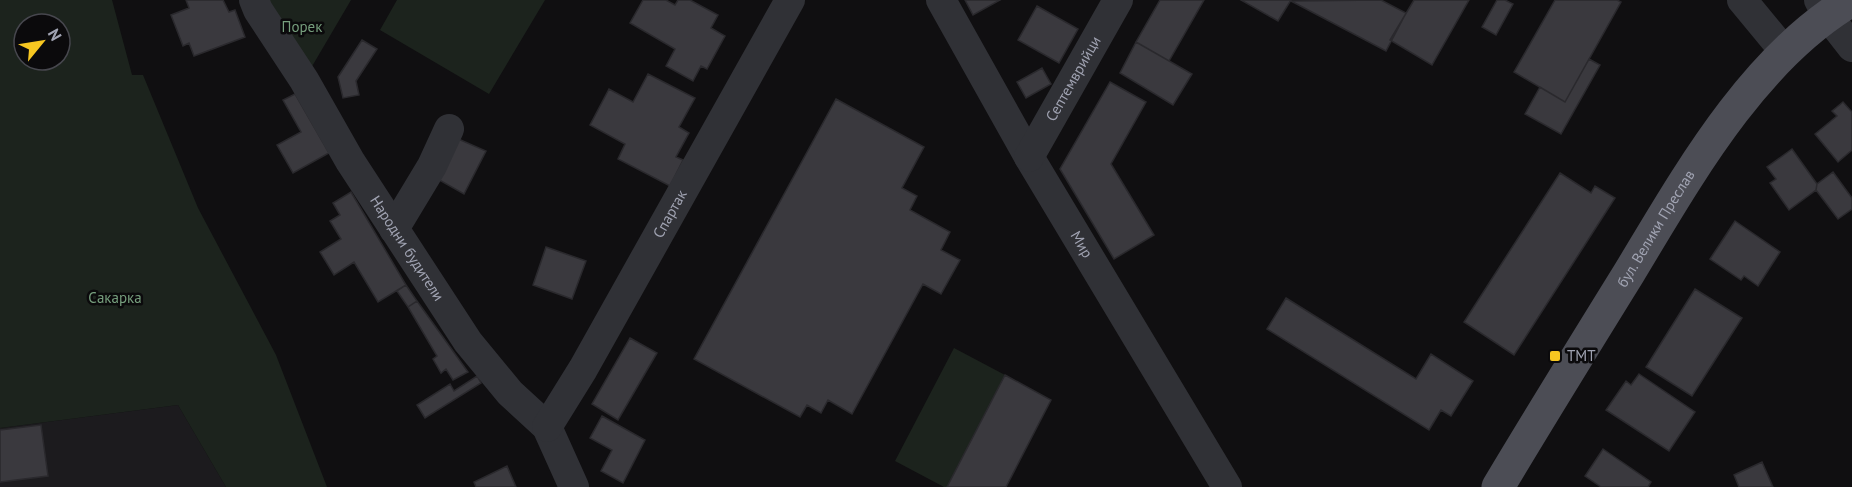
<svg xmlns="http://www.w3.org/2000/svg" width="1852" height="487" font-family="'PT Sans',sans-serif">
	<rect width="100%" height="100%" fill="#100f11"/>
	<!-- built -->
	<path fill="#1c1b1e" d="M178,405L226,487H0V428Z"/>
	<!-- green -->
	<path fill="#1c231d" fill-rule="evenodd" d="M0,0H112L132,75H143L198,208L276,355L327,487H226L178,405L0,428ZM24,24H60V60H24Z
		M254,0H351L304,80Z
		M397,0H545L489,94L380,30Z
		M954,348L1005,375L947,487H944L895,461Z"/>
	<!-- building -->
	<path fill="#3a393e" stroke="#2a292d" stroke-width="1.5" d="M186,0H223L229,12L235,10L245,37L194,56L189,43L183,46L171,15L189,8Z
		M643,0H666L675,5L678,0H690L718,15L711,28L725,36L707,69L701,66L693,81L666,66L675,49L630,23Z
		M965,0H1000L973,15Z
		M1160,0H1204L1169,61L1136,42Z
		M1241,0H1291L1278,21Z
		M1381,0L1406,13L1386,51L1291,1Z
		M1414,0H1469L1432,65L1390,40Z
		M1497,0H1505L1513,4L1496,35L1482,27Z
		M1555,0H1617L1621,2L1565,102L1514,72Z
		M1037,6L1078,29L1059,63L1018,40Z
		M362,40L377,49L356,81L359,95L343,98L338,77Z
		M1136,42L1192,74L1173,105L1120,73Z
		M1589,59L1600,65L1561,134L1525,114L1540,87L1565,102Z
		M1042,68L1051,84L1026,98L1017,82Z
		M648,74L695,98L679,127L689,133L676,157L683,160L670,186L618,159L625,144L590,125L609,89L633,102Z
		M1110,82L1146,102L1111,164L1154,235L1114,259L1060,169Z
		M295,94L329,153L293,173L277,145L301,132L283,100Z
		M836,99L924,147L902,188L917,196L910,210L950,232L941,250L960,260L941,294L923,284L852,414L828,400L821,413L807,405L800,417L694,359Z
		M1843,102L1852,112V150L1838,162L1815,134L1837,116L1832,111Z
		M456,138L486,151L464,194L434,177Z
		M1792,149L1817,184L1816,190L1789,210L1770,183L1776,179L1767,167Z
		M1833,172L1852,198V209L1838,219L1816,190L1817,184Z
		M1560,173L1591,193L1595,186L1615,198L1514,355L1464,322Z
		M351,192L406,285L378,302L354,262L334,275L320,252L341,239L330,221L340,215L333,203Z
		M1735,221L1780,252L1758,286L1744,276L1741,280L1710,259Z
		M546,247L586,261L572,299L533,285Z
		M406,285L417,301L408,307L397,291Z
		M1695,289L1742,318L1692,396L1646,367Z
		M1286,298L1416,379L1431,354L1473,381L1451,416L1441,410L1429,430L1267,329Z
		M417,301L435,326L468,372L453,380L446,369L441,373L433,359L437,356L408,307Z
		M630,338L657,353L618,420L592,404Z
		M1639,374L1695,412L1669,451L1606,410L1626,381L1631,385Z
		M1005,375L1051,400L1006,487H947Z
		M477,376L481,383L425,418L417,405L450,384L454,391Z
		M602,416L645,440L623,483L601,471L612,450L590,438Z
		M41,425L48,476L0,482V430Z
		M1603,449L1651,482L1648,487H1601L1585,476Z
		M1762,462L1773,487H1739L1734,475Z
		M507,466L516,487H476L474,482Z"/>
	<g fill="none" stroke-linecap="round" stroke-linejoin="round">
		<!-- minor -->
		<g stroke="#303136" stroke-width="30">
			<path id="s1" d="M254,0L258,10L304,80L350,161L468,342L510,393L547,427L574,487"/>
			<path id="s2" d="M941,0L1029,157L1227,487"/>
			<path d="M1742,0L1785,52"/>
			<path d="M1819,0L1827,15L1852,47"/>
			<path id="s3" d="M1029,157L1118,0"/>
			<path d="M394,229L432,166L449,129"/>
			<path id="s4" d="M547,427L583,369L790,0"/>
		</g>
		<!-- major -->
		<path stroke="#4c4d55" stroke-width="33" id="s5" d="M1498,487C1541,415 1585,344 1629,273C1687,177 1753,58 1852,0"/>
	</g>
	<!-- markers -->
	<rect fill="#f7c721" stroke="#0b0a0c" stroke-width="2" x="1549" y="350" width="12" height="12" rx="3"/>
	<g text-anchor="middle" stroke-width="5" stroke-linejoin="round" paint-order="stroke">
		<!-- park labels -->
		<g font-size="15" fill="#769e7d" stroke="#0b0a0c">
			<text x="302" y="32">Порек</text>
			<text x="115" y="303">Сакарка</text>
		</g>
		<!-- street labels -->
		<g font-size="15" fill="#a0a3b2" stroke="#0b0a0c">
			<text dy="5" stroke="none"><textPath href="#s3" startOffset="90">Септемврийци</textPath></text>
			<text dy="5" stroke="none"><textPath href="#s4" startOffset="246">Спартак</textPath></text>
			<text dy="5" stroke="none"><textPath href="#s5" startOffset="303">бул. Велики Преслав</textPath></text>
			<text dy="5" stroke="none"><textPath href="#s2" startOffset="282">Мир</textPath></text>
			<text dy="5" stroke="none"><textPath href="#s1" startOffset="292">Народни будители</textPath></text>
		</g>
		<!-- poi labels -->
		<g font-size="15" fill="#a0a3b2" stroke="#0b0a0c" text-anchor="start">
			<text x="1567" y="361">ТМТ</text>
		</g>
	</g>
	<!-- north arrow -->
	<g transform="translate(42 42) rotate(60)"><circle r="28" fill="#0b0a0c" stroke="#47474e" stroke-width="1.5"/>
	<path d="M0-4.5L10 22L0 15L-10 22Z" fill="#f7c721"/>
	<text y="-9" font-size="16" font-weight="bold" text-anchor="middle" fill="#a0a3b2">N</text>
	</g>
</svg>
